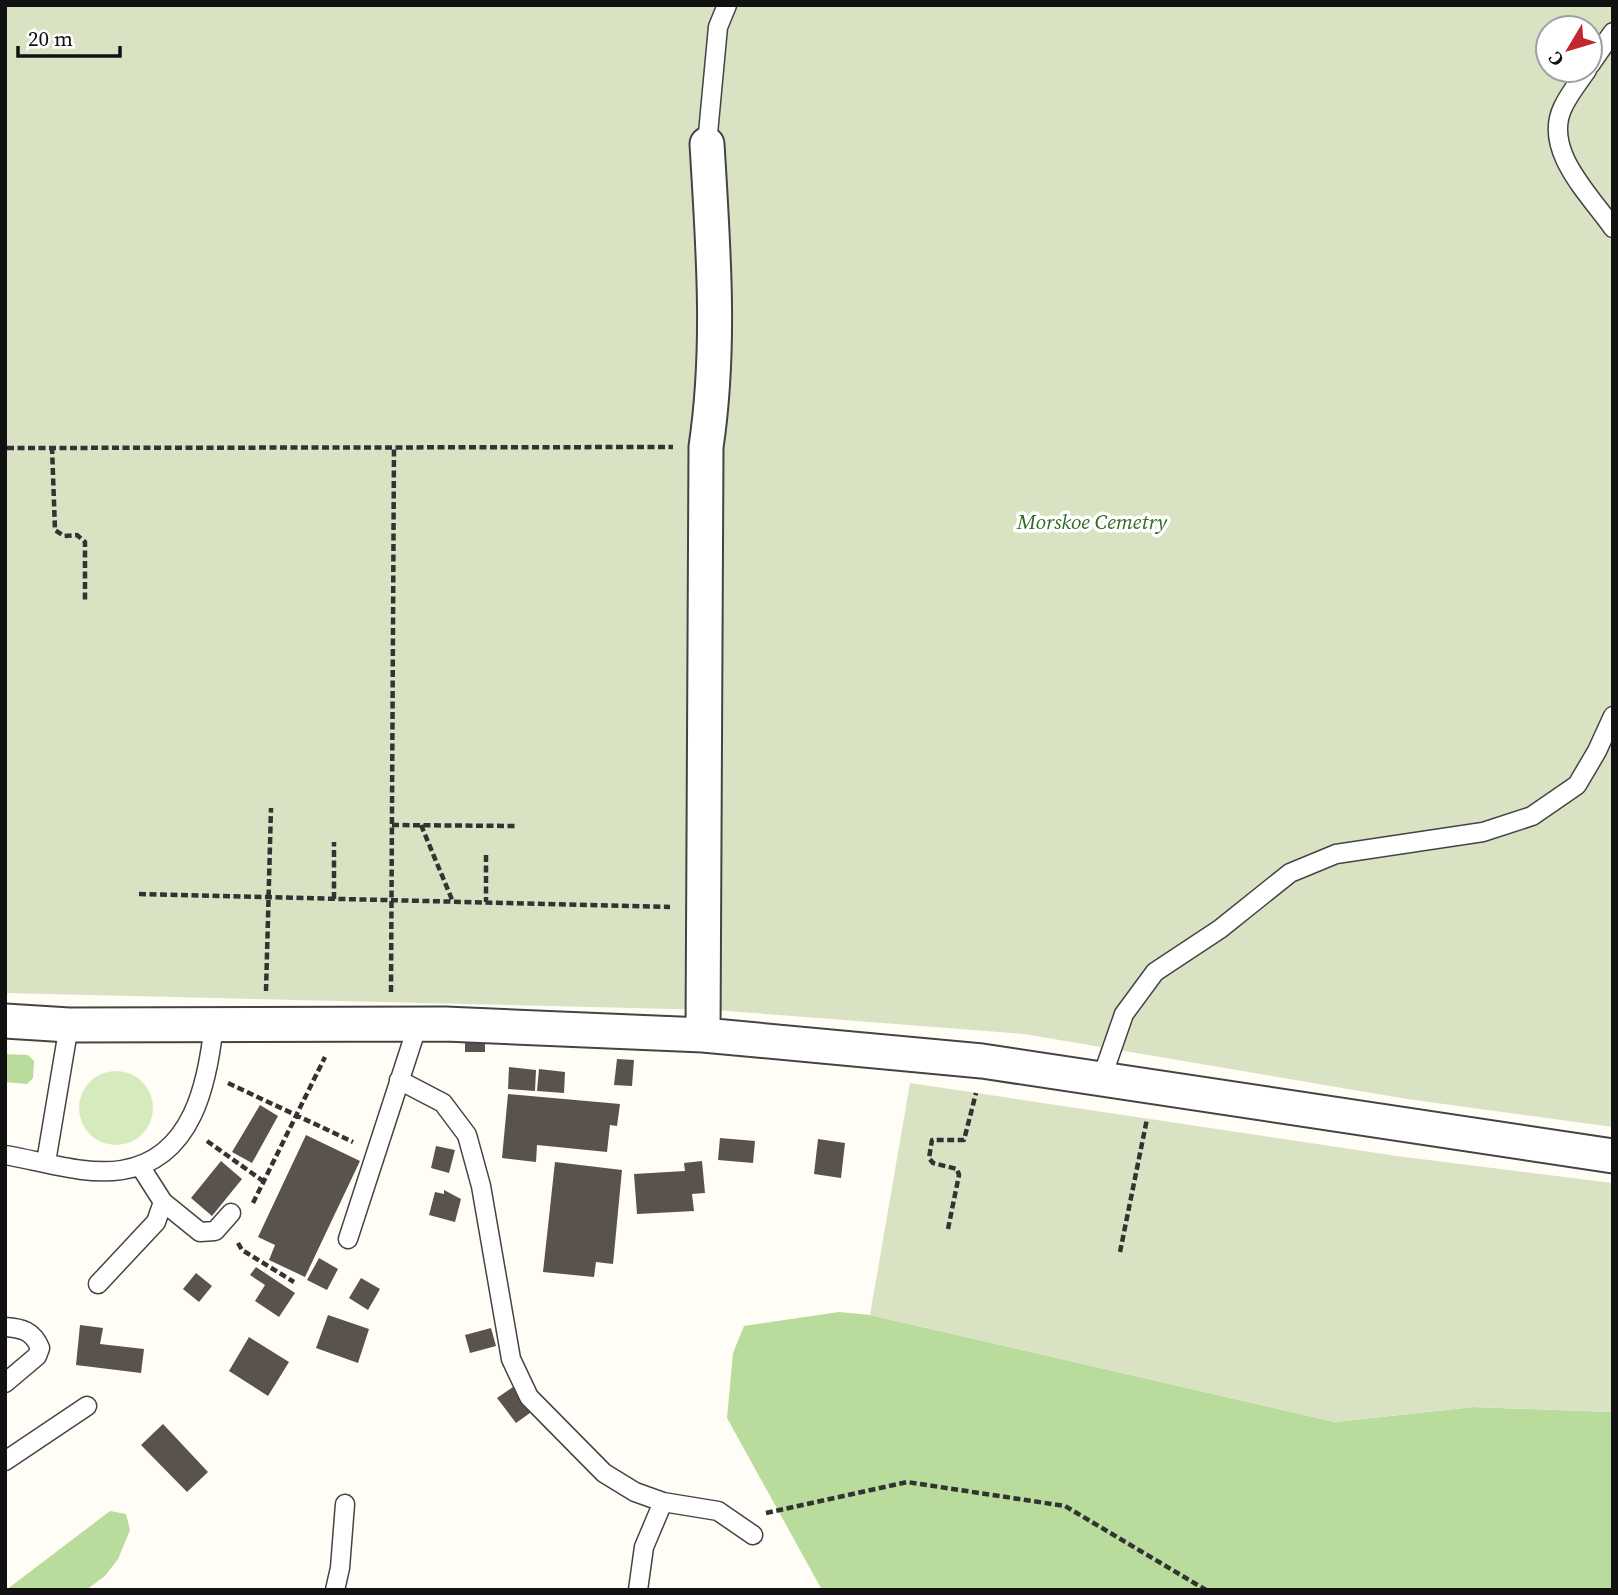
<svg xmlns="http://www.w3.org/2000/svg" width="1618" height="1595" font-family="'Source Serif 4',serif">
	<rect width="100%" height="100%" fill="#fffdf5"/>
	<!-- green -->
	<path fill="#d5ebbd" d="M79 1108a37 37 0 1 1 74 0a37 37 0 1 1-74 0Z"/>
	<!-- forest -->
	<path fill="#b9dc9c" d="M5,1054L28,1055L34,1061L33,1078L27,1084L5,1082Z
		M839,1312L870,1315L1335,1422L1473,1407L1613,1412V1590H822L727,1418L733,1353L744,1326Z
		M110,1511L126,1514L130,1530L118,1559L105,1576L86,1590H6Z"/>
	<!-- cemetery -->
	<path fill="#d9e3c4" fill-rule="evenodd" d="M5,5H1613V1127L1407,1099L1024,1034L715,1010L5,993ZM1548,28H1590V70H1548Z
		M910,1083L1397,1156L1613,1183V1412L1473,1407L1335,1422L870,1315Z"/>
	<!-- building -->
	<path fill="#5a524d" d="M465,1037L485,1038V1052H465Z
		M617,1059L634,1060L632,1086L614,1085Z
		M509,1067L536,1070L535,1091L508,1089Z
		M539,1069L565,1072L564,1093L537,1091Z
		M508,1094L620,1104L617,1126L610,1125L607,1152L537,1145L536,1162L502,1158Z
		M260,1105L278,1116L252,1163L232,1152Z
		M306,1135L360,1161L305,1277L269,1260L275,1245L258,1237Z
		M720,1138L755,1141L753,1163L718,1160Z
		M818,1139L845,1143L841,1178L814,1174Z
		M436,1146L455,1150L449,1173L431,1168Z
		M221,1161L242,1179L212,1216L191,1198Z
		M702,1161L705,1193L692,1194L694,1211L637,1214L634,1174L685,1171L684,1163Z
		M555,1162L622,1170L613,1264L596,1262L594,1277L543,1272Z
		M444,1190L461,1199L455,1222L429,1215L435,1192L444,1194Z
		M319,1258L338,1269L327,1290L307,1280Z
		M256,1267L295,1293L279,1317L255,1301L265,1285L250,1275Z
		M196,1273L212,1286L199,1302L183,1289Z
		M361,1278L380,1289L368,1310L349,1298Z
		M328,1315L369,1329L358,1363L316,1348Z
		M80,1325L103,1328L100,1344L144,1349L141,1373L76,1365Z
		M491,1328L496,1346L470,1353L465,1335Z
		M249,1337L289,1362L268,1396L229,1371Z
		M513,1387L530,1413L516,1423L497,1398Z
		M163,1424L208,1472L187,1492L141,1445Z"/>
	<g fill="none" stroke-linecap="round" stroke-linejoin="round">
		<!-- lane casing -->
		<g stroke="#444" stroke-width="21">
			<path id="lane" d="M1590,65L1613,32
				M1587,70C1579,82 1569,94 1563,107C1542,150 1590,195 1613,228
				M707,144L718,27L727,5
				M1102,1077L1124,1014L1155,972L1220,929L1290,873L1336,854L1483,832L1532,816L1577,785L1597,751L1613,716
				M399,1080L443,1103L467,1135L481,1186L511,1359L529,1397L604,1473L635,1492L663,1502L718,1511L753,1535
				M5,1155C42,1161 85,1176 122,1170C193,1159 208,1082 214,1023
				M46,1162L69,1025
				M163,1202L200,1232L215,1231L231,1213
				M348,1239L418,1024
				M98,1284L156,1222L163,1202L140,1166
				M5,1327C22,1328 33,1331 40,1348L37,1356L5,1383
				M5,1461L87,1406
				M335,1590L340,1568L345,1504
				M638,1590L644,1547L663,1502"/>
		</g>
		<!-- street casing -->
		<g stroke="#444" stroke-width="37">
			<path id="street" d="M5,1021L69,1025L445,1024L703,1035L982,1061L1613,1156
				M703,1035L706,447C721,346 713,245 707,144"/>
		</g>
		<!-- path -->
		<path stroke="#333" stroke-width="4.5" stroke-dasharray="7 3.5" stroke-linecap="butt" d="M52,447L55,530L64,536L77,535L85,542V601
			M7,448L673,447
			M392,825L515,826
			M421,825L453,902
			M486,855V902
			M139,894L670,907
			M334,899V842
			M266,991L271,808
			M391,992L394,447
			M228,1083L353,1142
			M207,1141L263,1181
			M253,1203L325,1057
			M948,1229L959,1175L957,1169L933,1163L929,1158L932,1140H964L976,1093
			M238,1243L242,1250L294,1282
			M1120,1252L1147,1119
			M766,1513L907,1482L1065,1506L1206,1590"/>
		<!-- lane -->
		<use href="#lane" stroke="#fff" stroke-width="18"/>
		<!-- street -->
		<use href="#street" stroke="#fff" stroke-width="33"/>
	</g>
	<g text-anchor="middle" stroke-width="7" stroke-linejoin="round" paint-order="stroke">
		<!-- park labels -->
		<g font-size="21" font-style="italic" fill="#2f6b1f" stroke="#fff">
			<text x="1092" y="529">Morskoe Cemetry</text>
		</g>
	</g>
	<!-- border -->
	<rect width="1618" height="1595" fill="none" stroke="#111111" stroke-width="14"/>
	<!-- north arrow -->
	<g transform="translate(1569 49) rotate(232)"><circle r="33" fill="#ffffff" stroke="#a0a0a0" stroke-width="2"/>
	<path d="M0-5L12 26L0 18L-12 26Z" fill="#c4262e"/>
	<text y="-10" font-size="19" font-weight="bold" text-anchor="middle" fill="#111111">С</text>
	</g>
	<!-- scale -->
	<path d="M18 46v10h102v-10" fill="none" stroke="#111111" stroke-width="3.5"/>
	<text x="28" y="46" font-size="21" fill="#111111" stroke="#ffffff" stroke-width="5" paint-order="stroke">20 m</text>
</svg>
